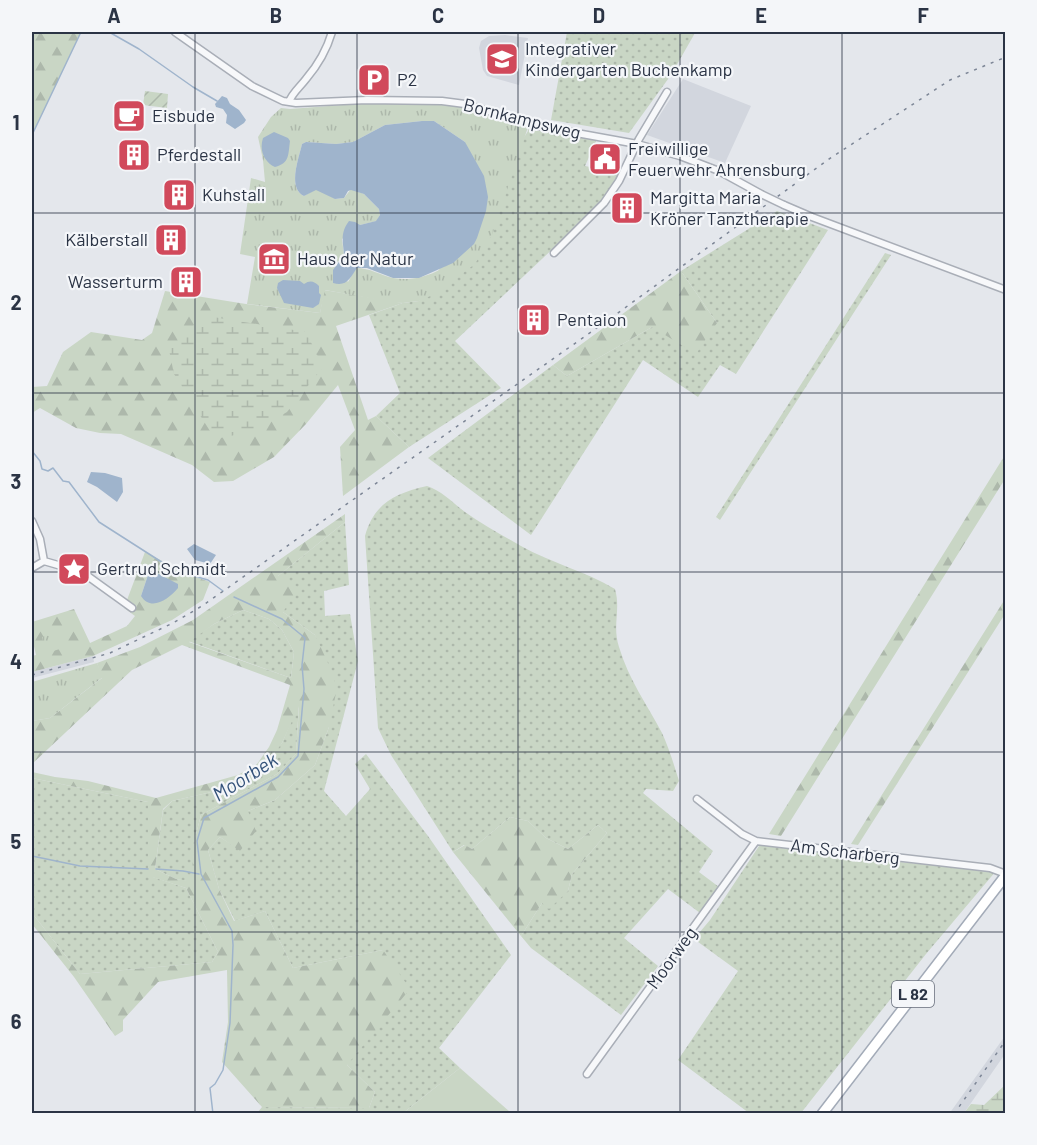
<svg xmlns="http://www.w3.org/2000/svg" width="1037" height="1145" font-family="Barlow,sans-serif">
	<defs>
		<pattern id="grass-dots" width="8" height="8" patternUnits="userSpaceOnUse" patternTransform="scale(1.5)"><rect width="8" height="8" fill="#c9d6c5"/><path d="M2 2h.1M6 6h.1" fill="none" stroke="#adb8ab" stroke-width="1.8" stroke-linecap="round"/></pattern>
		<pattern id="forest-firs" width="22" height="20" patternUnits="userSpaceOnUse" patternTransform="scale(1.5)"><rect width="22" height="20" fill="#c9d6c5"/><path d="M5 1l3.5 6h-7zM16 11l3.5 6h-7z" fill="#adb8ab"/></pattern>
		<pattern id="wetland-marsh" width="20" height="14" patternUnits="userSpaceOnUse" patternTransform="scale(1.5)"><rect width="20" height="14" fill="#c9d6c5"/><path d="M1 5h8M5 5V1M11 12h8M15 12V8" fill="none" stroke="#adb8ab"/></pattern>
		<pattern id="park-tufts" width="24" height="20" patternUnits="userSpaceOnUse" patternTransform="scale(1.5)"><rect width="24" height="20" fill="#c9d6c5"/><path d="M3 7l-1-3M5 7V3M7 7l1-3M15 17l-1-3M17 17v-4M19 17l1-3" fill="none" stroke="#adb8ab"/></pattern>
		<pattern id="garden-furrows" width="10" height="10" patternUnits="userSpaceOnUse" patternTransform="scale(1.5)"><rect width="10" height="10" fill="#c9d6c5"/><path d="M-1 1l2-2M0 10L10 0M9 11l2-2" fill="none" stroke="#adb8ab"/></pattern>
	</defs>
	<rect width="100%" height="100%" fill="#e4e7ec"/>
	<!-- built -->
	<path fill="#d2d6de" d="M505,35L528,38L519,85L487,76L483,70L479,48L481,41L489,36Z
		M683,79L751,106L725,163L647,135Z
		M93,656L94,662L32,678V672Z
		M1005,1036V1054L964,1113L949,1114Z"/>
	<!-- grass -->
	<path fill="url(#grass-dots)" d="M567,32H689L695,33L671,75L629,133L551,120Z
		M528,127L597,139L585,166L621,173L595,209L455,341L501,388L409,447L376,416L400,393L369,315L403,303L419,301L528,131Z
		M777,211L828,230L736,374L720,365L698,397L643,360L531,535L428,458L553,365L567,376L652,327L717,323L681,271Z
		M885,253L891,255L720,520L716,517Z
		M427,486C442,491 453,503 465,512C483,525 502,535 521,546C551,563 585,571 615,589C621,610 612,626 619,647C629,680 646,703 662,733C669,748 674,765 679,781L673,791L646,789L643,793L713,851L699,872L719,887L700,913L668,889L624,938L658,966L621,1015L531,948L521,936L542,903L568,891L572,874L607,833L598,825L568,849L546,838L528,821L510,817L472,849L464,845L453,852L391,755L378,728L365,536C374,503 396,493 427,486Z
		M345,522L349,585L324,591L325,616L350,614L358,661L324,791L346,816L370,789L355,764L366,754L428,836L511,955L439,1048L460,1068L403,1113H257L262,1107L369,1108L375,1092L347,1065L383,950L293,968L265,911L235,921L219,889L208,850L220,837L240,850L248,811L275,800L315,765L329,727L315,635L283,612L278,576Z
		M243,610L269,619L282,630L294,652L291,678L188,641L214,624Z
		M299,703L296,754L277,774L201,815L195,838L192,882L176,879L155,869L163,810L172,801L238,786L282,743Z
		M32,778L148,802V869L153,877L186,888L218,952L212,962L80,974L32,913Z
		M761,843L889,861L996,871L926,954L801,1113H749L678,1060L738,971L694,939L710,920Z"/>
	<!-- forest -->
	<path fill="url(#forest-firs)" fill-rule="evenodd" d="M32,32H81L32,135Z
		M681,271L717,323L696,354L652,327L567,376L553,365Z
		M324,290L403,303L336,326L368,420L376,416L409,447L343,496L340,447L355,430L338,385L306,424L274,457L233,481L214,482L192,465L121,434L100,433L76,428L40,408L32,413V387L47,386L63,352L91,332L142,340L152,333L165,291L246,304L320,313Z
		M1005,455V479L781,836L769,834Z
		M345,514V522L278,576L299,588L283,612L315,635L334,676L336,693L329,727L315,765L275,800L248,811L256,831L240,851L220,837L208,850L219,889L234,921L265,911L293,968L383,950L410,989L347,1065L375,1092L369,1108L262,1107L222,1062L228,1022L227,970L158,982L123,1020V1031L115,1036L74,977L32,924V913L80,974L212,962L218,952L186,888L152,877L146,872L148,869V802L32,778V772L55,777L88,781L156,798L238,775L257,764L269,747L277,730L290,685L182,645L132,670L32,764V721L50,718L102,678L97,663L140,647L193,620ZM243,610L269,619L282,630L294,652L291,678L189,642L214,624ZM299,706L296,754L277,774L201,815L195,838L191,881L176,879L155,869L163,809L172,801L238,786L262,772L282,743Z
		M145,552L187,574L210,582L203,600L172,620L93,656L32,672V656L36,655L32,638V622L74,609L90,643L127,626L135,616L124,608ZM148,575L173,593L141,596Z
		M1005,599V614L858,845L851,844Z
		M510,817L528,821L546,838L568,849L598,825L607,833L572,874L568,891L549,909L542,903L521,936L453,852L465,845L472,849Z"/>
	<!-- wetland -->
	<path fill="url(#wetland-marsh)" d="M207,316L306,332L323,367L287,412L255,431L215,439L174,374L169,350L190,328Z
		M1005,1085V1113H964L971,1104L984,1105Z"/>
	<!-- park -->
	<path fill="url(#park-tufts)" fill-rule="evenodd" d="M368,103L453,105L474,109L528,127L492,235L475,264L435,294L419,301L403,303L391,302L325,290L320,313L247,304L255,257L240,254L251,178L265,182L263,160L258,137L271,117L281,108L290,109ZM422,121H434L465,142L474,244C453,265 424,284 393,278C380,275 370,268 356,268L348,282L336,264L344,255L342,239L360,225L377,221L380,215L379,209L364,194L351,189L344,198L336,199L316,189L304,196C287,188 299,158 302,144L306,142L336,144L353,142L385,125Z
		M63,631L67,647L46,653L42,637Z
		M97,663L103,677L50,718L32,721V682Z"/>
	<!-- garden -->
	<path fill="url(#garden-furrows)" d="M145,91L168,94L167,108L143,105Z"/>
	<!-- pitch -->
	<path fill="#c9d6c5" d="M460,1068L511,1113H403Z"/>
	<!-- water -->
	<path fill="#9fb4cc" d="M222,96L227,98L230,104L239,110L246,120L244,123L235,129L226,123L227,115L223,109L216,107L215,104Z
		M422,121H434L465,142L484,176L488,197L486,211L477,238L474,244L453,263L419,278H393L367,268H357C350,278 347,287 333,283V270L344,255C343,241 340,233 349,221L355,222L360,225L376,221L380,215L379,209L364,194L351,190L348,191L344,198L335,199L316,190L304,196C287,188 299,158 302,144L306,142L336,144L353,142L385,125Z
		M274,132L288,138L290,141C288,155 290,163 275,167C264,162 259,150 263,138Z
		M283,280L300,281L304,284C310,280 314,281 319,286V293L321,295L319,304L313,308L284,303L277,288L278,283Z
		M91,472L105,473L122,478L123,492L117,502L97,487L87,482Z
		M194,544L216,555L210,564L195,560L187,549Z
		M157,573L178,584V588C169,599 151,612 141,596L148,575Z"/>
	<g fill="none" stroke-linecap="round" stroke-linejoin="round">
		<!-- stream -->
		<path stroke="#9fb4cc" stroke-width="1.5" d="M109,32L139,49L193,87L217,101
			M32,135L81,32
			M32,451L40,461L42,469L48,471L53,468L63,481L69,482L99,522L160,561L187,574L208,580L223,591
			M32,856L80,866L148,869
			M156,869L183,871L199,874
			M213,1114L210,1088L215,1084L223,1070L230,1023L233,945L232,931L201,874L197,841L204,818L278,777L298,756L304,689L302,665L305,638L282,619L234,597"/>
		<!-- street casing -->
		<g stroke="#a9aeb7" stroke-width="9">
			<path id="street" d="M175,32L252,86L283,101L296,103L367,100L442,101L465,104L538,126L637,144L680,156L719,171L761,194
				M289,102C292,93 300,87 306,79C318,65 327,49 332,32
				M784,205L812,217L1006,290
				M554,253L604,203L619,181L639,139L667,92
				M32,521L40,539L44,561
				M44,561L82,572L132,608
				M32,568L44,561
				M697,799L742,834L756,841L990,868L1006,874
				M587,1074L756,841"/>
		</g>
		<!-- primary casing -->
		<g stroke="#a3abb8" stroke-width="12">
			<path id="primary" d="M822,1114L1006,875"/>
		</g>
		<!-- street -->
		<use href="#street" stroke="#f7f8fa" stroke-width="6"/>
		<!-- primary -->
		<use href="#primary" stroke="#fff" stroke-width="9"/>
		<!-- rail -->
		<path stroke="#7d8696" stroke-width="1.5" stroke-dasharray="3 6" stroke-linecap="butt" d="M32,675L110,653L173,623L202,606L611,318L829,159L950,80L1006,57
			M954,1114L1006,1040"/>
		<!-- street-bridge casing -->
		<g stroke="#a9aeb7" stroke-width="9" stroke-linecap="butt">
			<path id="street-bridge" d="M761,194L784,205"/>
		</g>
		<!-- street-bridge -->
		<use href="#street-bridge" stroke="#f7f8fa" stroke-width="6"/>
	</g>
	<!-- grid -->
	<path fill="none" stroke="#2b3445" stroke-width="1.5" stroke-opacity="0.55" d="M195,32V1114M357,32V1114M518,32V1114M680,32V1114M842,32V1114M32,213H1006M32,393H1006M32,572H1006M32,752H1006M32,932H1006"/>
	<!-- icons -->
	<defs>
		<g id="school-square" transform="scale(1.725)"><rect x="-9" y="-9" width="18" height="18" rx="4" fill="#d1495b" stroke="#f4f6f9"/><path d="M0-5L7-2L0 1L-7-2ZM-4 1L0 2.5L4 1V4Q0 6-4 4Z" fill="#fff"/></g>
		<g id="parking-square" transform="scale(1.725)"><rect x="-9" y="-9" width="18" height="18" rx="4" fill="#d1495b" stroke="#f4f6f9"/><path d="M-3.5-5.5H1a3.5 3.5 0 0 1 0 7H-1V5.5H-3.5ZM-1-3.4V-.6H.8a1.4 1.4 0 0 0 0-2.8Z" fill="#fff"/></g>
		<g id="cafe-square" transform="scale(1.725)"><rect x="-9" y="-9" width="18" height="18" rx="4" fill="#d1495b" stroke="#f4f6f9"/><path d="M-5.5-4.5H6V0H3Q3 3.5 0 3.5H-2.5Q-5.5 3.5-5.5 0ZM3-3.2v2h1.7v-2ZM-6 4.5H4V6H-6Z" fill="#fff"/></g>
		<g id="building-square" transform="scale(1.725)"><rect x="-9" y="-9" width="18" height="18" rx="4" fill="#d1495b" stroke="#f4f6f9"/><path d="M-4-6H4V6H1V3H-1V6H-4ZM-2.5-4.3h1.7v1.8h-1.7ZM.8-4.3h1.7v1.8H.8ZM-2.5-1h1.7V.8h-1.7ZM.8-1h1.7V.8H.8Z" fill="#fff"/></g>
		<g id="civic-square" transform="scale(1.725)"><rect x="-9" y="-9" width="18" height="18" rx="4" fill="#d1495b" stroke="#f4f6f9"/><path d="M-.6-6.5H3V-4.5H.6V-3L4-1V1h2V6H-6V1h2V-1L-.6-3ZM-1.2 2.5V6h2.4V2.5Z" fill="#fff"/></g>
		<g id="museum-square" transform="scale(1.725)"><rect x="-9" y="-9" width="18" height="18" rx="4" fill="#d1495b" stroke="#f4f6f9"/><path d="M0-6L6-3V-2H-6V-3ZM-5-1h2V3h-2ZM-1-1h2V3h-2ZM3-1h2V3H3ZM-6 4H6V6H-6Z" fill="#fff"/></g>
		<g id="sight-square" transform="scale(1.725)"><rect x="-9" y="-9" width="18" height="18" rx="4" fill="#d1495b" stroke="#f4f6f9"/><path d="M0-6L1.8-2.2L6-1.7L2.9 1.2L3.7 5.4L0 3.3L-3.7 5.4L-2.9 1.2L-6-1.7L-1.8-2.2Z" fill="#fff"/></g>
	</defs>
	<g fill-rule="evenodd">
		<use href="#school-square" x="502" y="59"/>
		<use href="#parking-square" x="374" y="80"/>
		<use href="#cafe-square" x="129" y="116"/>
		<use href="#building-square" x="134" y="155"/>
		<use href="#civic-square" x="605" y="159"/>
		<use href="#building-square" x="179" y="195"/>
		<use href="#building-square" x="627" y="208"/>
		<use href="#building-square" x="171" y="240"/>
		<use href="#museum-square" x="274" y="259"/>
		<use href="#building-square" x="186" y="282"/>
		<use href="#building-square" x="534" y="320"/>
		<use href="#sight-square" x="74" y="569"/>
	</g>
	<g text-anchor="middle" stroke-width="4.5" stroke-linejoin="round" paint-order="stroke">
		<!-- shield labels -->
		<rect fill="#f4f6f9" stroke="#676e7b" stroke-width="1.5" x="892" y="981" width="42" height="26" rx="4.5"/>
		<g font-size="16" font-weight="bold" fill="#2b3445">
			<text x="913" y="1000">L 82</text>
		</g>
		<!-- poi labels -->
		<g font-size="18" fill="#2b3445" stroke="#f4f6f9" text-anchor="start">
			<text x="525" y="55">Integrativer<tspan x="525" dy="21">Kindergarten Buchenkamp</tspan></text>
			<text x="397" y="86">P2</text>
			<text x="152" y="122">Eisbude</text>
			<text x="628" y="155">Freiwillige<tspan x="628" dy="21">Feuerwehr Ahrensburg</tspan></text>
			<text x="157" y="161">Pferdestall</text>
			<text x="202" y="201">Kuhstall</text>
			<text x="650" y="204">Margitta Maria<tspan x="650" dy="21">Kröner Tanztherapie</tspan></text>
			<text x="148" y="246" text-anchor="end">Kälberstall</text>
			<text x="297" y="265">Haus der Natur</text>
			<text x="163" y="288" text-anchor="end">Wasserturm</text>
			<text x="557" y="326">Pentaion</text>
			<text x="97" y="575">Gertrud Schmidt</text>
		</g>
		<!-- street labels -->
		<g font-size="18" fill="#2b3445" stroke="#f4f6f9">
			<text transform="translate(522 119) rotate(14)" y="6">Bornkampsweg</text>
			<text transform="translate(845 852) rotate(7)" y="6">Am Scharberg</text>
			<text transform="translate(672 958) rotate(-54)" y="6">Moorweg</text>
		</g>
		<!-- water labels -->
		<g font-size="20" font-style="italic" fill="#34527a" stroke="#f4f6f9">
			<text transform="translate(245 777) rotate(-32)" y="7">Moorbek</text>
		</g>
	</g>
	<!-- border -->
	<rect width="1037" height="1145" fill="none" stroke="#f4f6f9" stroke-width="66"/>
	<rect x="33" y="33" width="971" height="1079" fill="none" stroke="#2b3445" stroke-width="2"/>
	<g font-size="20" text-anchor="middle" font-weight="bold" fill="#2b3445">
		<text x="114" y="23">A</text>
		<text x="276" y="23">B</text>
		<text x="438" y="23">C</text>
		<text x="599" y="23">D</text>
		<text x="761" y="23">E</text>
		<text x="923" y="23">F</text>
		<text x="16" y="130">1</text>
		<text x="16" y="310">2</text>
		<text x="16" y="489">3</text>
		<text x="16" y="669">4</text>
		<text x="16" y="849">5</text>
		<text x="16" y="1029">6</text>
	</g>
</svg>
